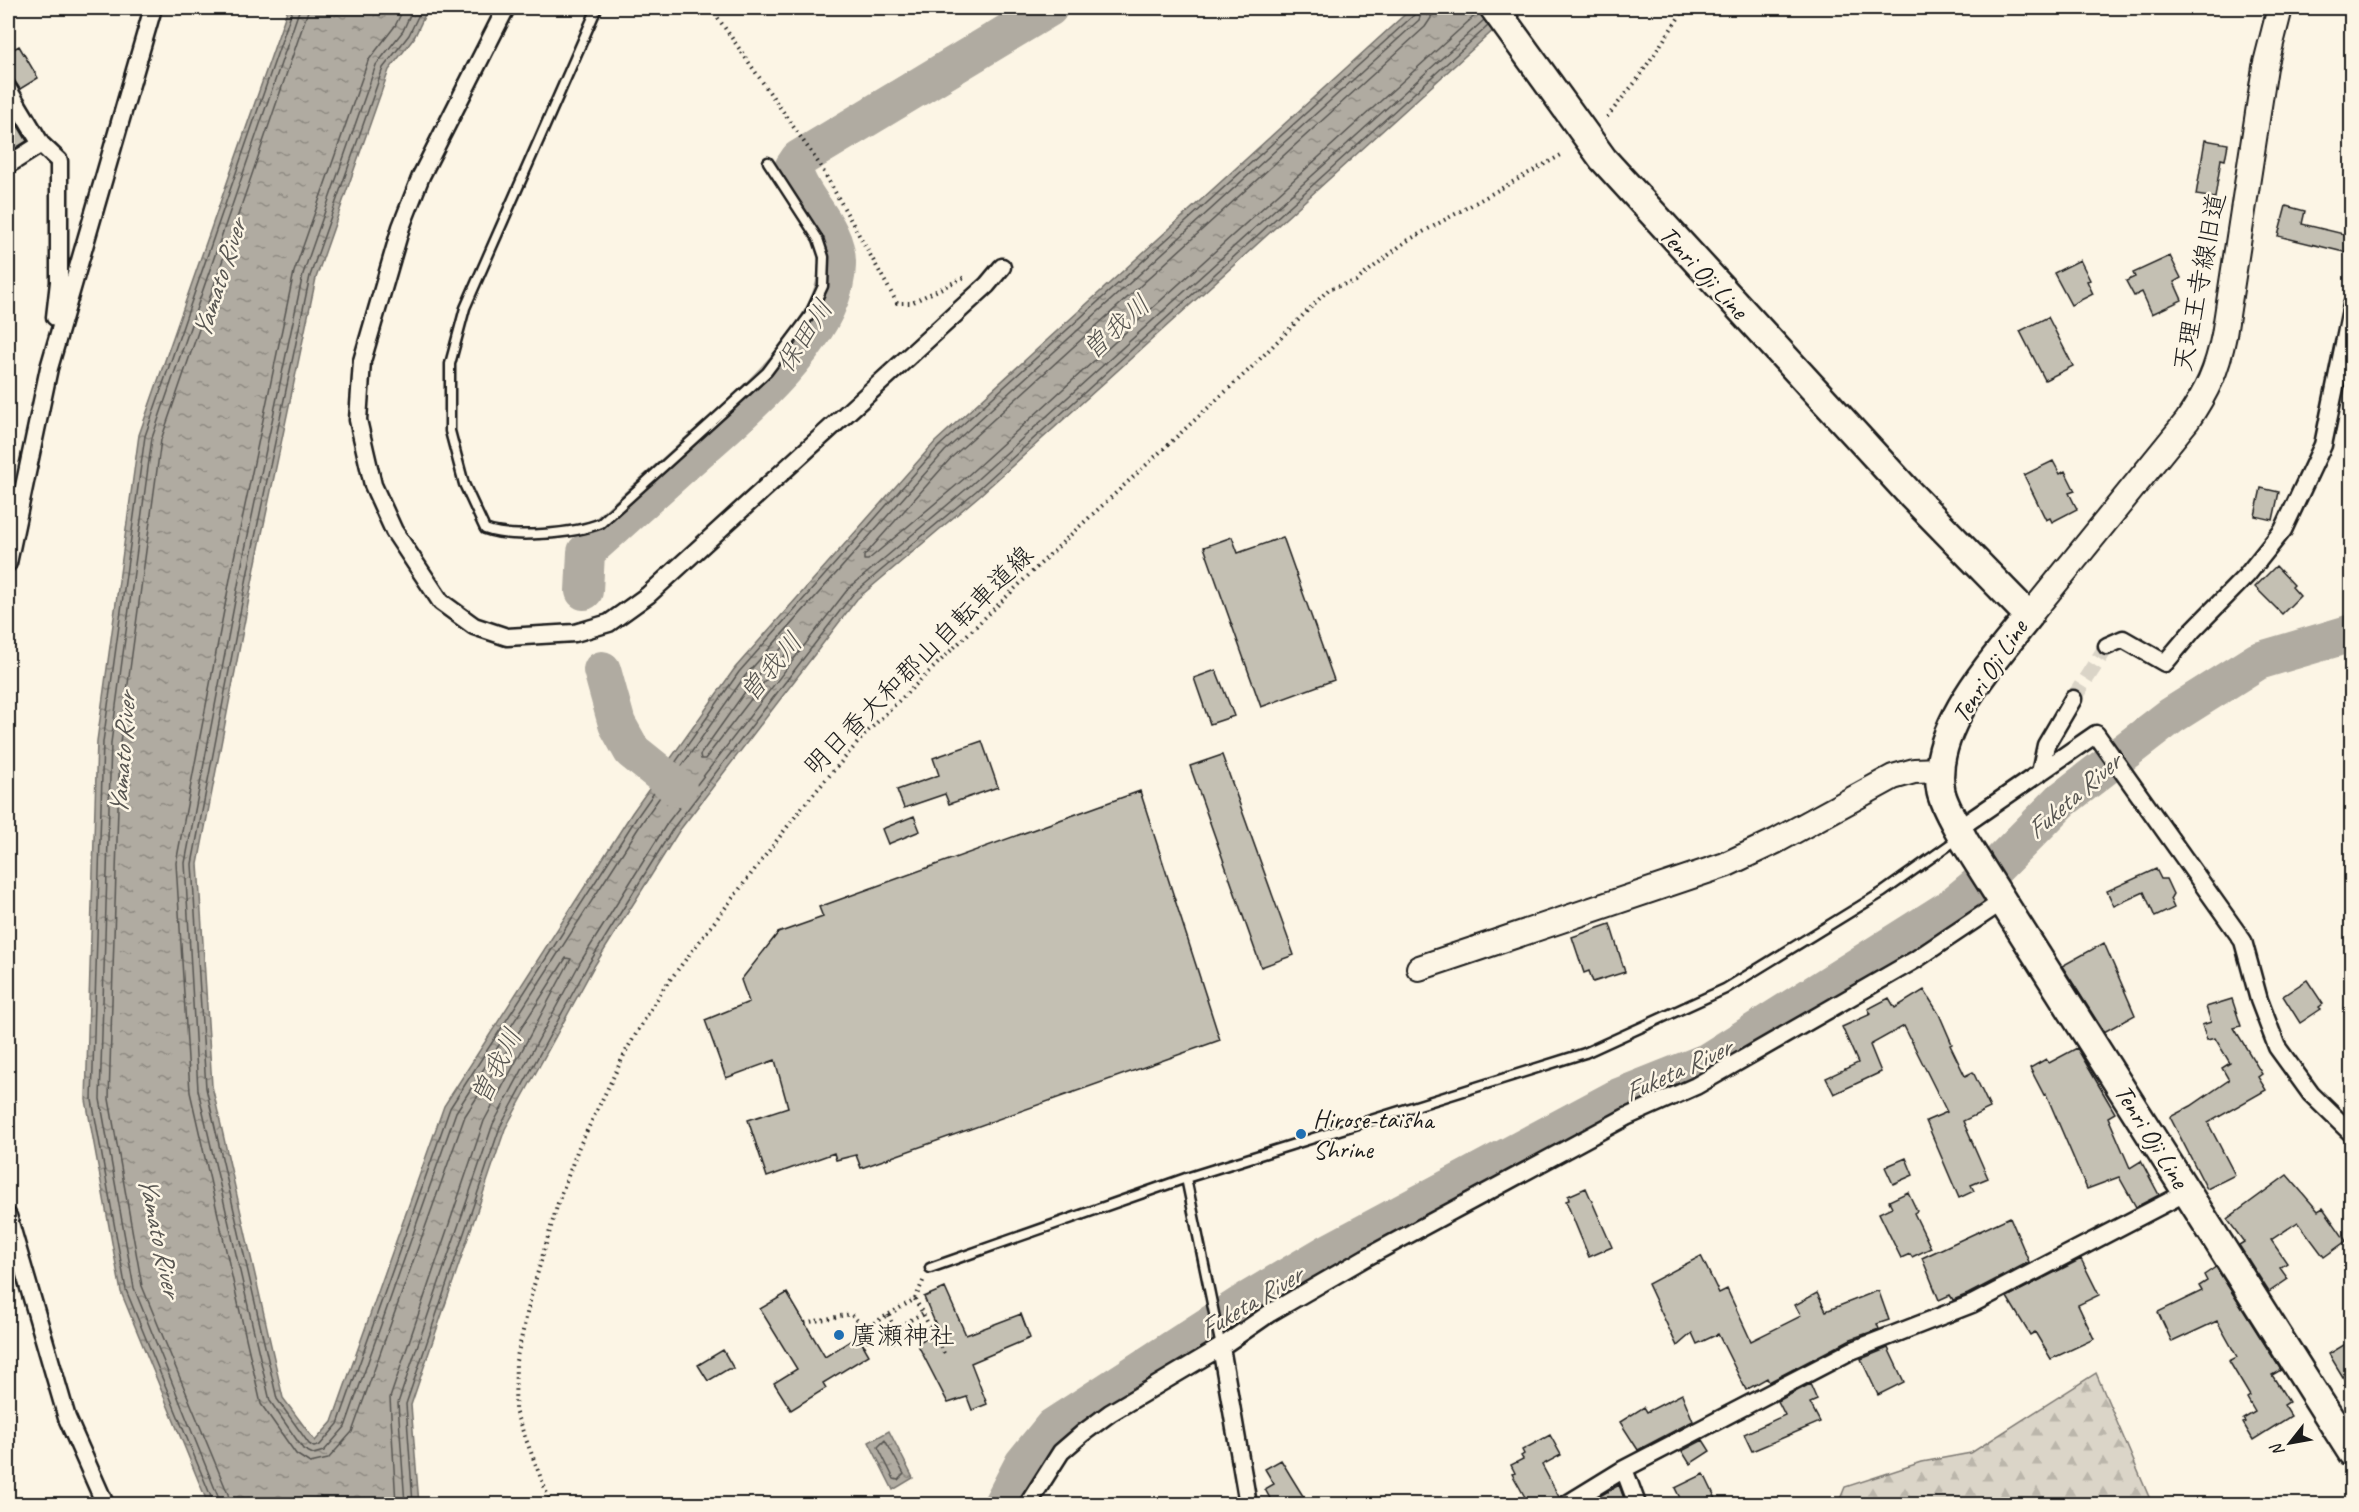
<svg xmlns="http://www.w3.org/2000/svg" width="2359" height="1512" font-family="Caveat,'Klee One',sans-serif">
	<defs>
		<pattern id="forest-firs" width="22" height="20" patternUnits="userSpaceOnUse" patternTransform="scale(1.5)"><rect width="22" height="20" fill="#dbd5c8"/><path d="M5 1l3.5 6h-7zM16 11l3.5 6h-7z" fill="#bbb6ab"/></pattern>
		<pattern id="water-ripples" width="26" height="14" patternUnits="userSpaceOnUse" patternTransform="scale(1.5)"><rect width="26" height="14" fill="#b0aba1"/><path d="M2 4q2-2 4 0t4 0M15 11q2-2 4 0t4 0" fill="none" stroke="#8e8a82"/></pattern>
	</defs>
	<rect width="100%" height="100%" fill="#fcf5e5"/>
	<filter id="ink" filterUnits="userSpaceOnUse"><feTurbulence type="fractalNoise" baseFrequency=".0167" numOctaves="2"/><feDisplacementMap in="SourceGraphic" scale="12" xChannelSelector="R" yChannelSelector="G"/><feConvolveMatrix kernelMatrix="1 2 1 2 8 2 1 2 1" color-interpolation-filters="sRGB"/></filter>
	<g filter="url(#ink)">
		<!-- forest -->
		<path fill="url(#forest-firs)" stroke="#7c7872" stroke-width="1.5" d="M2096,1373L2152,1504H1838L1845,1487L1922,1462L1971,1453Z"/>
		<!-- water -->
		<path fill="url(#water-ripples)" stroke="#75726c" stroke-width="1.5" d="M288,8H428L414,38L389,70L316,278L256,562L198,864L212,1086L283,1398L315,1441L332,1422L444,1106L632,813L735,668L935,442L1412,8H1518L980,495L857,599L679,831L593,968L505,1129L411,1405L419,1504H208L121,1292L86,1100L97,741L139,435Z
			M889,1431L913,1478L893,1490L869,1442Z"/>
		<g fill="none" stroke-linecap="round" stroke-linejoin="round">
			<!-- shore -->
			<path stroke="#575551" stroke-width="1.5" d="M413,8L403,31L376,65L303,274L243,559L185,863L198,1090L270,1401L303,1449L313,1454L324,1451L345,1427L456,1112L643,821L745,676L945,451L1419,20L1423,8
				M422,8L409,35L383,68L310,276L250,561L192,864L206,1088L277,1399L309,1444L314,1447L320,1445L338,1424L450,1108L637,817L739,672L939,446L1414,15L1416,8
				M1432,8L1431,18L1425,27L951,458L864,556V560H868L965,478L1480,11
				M787,642H791L792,646L705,759H701L700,755L752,682Z
				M885,1440L904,1474L898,1480L894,1479L878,1447Z
				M214,1504L126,1290L92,1100L103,742L145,436L293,8
				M221,1504L134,1288L100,1099L111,743L152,438L300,8
				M230,1504L228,1494L142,1286L109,1099L120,743L161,440L309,8
				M396,1504L390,1398L484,1121L571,959L566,958L465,1116L352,1432L328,1459L310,1463L296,1454L261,1404L190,1092L176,863L234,558L294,272L368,61L395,26L404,8
				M405,1504L398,1403L493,1124L581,961L668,822L848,589L971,485L1484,20
				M413,1504L406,1404L500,1127L588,965L674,827L853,594L976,491L1488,26"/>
			<!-- river -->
			<path stroke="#b0aba1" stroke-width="38" d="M584,591L586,552C620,521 654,491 687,461C738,415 839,335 837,262C836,225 801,202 793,168L799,159L1049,8
				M602,670L617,724L632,751L678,788
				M1002,1504L1023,1464L1053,1427L1250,1299L1326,1254L1619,1097L1707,1062L1950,908L1979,884L2062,800L2171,716L2258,661L2352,633"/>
		</g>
		<!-- building -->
		<path fill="#c4c0b3" stroke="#1c1c1c" stroke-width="1.5" d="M19,46L38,78L20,89L14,80L8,79V52Z
			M8,109L27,141L8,153Z
			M2205,140L2228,144L2225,160L2221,159L2215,198L2196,195Z
			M2286,206L2305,211L2302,224L2352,236V254L2278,236Z
			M2170,256L2181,278L2174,282L2182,300L2152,314L2142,292L2134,296L2126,281L2135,277L2133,273Z
			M2080,260L2090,280L2087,281L2093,294L2071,305L2054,273Z
			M2048,317L2073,366L2045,380L2020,331Z
			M2053,461L2060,474L2065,471L2075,491L2069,493L2077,509L2052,522L2050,518L2046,520L2024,475Z
			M2261,488L2279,492L2273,520L2255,516Z
			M1232,537L1238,553L1283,537L1334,680L1261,707L1204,547Z
			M2276,566L2294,585L2292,587L2300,596L2282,614L2255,587Z
			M1216,670L1234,716L1210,724L1194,678Z
			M982,741L998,787L949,804L945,794L904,808L897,790L939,775L933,758Z
			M1222,755L1294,955L1261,967L1190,766Z
			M1140,791L1220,1040L861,1168L856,1155L836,1160L834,1153L767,1177L748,1120L788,1107L775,1060L726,1078L705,1020L749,1002L741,980L778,933L823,917L819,907Z
			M914,816L920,831L888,844L882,829Z
			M2156,869L2161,879H2166L2173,894L2170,899L2174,908L2155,917L2144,892L2114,906L2107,891Z
			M1610,924L1625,972L1593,982L1589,971L1584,973L1572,937Z
			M2104,943L2135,1015L2104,1032L2062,966Z
			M2307,980L2323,1004L2319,1007L2321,1009L2300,1023L2283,996Z
			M1924,990L1939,1014L1952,1044L1950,1045L1965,1076L1973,1072L1990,1108L1963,1121L1988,1178L1971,1185L1974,1191L1959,1198L1926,1121L1947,1112L1904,1026L1870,1045L1881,1072L1834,1094L1826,1078L1858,1063L1842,1027L1871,1014L1868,1009L1889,998L1895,1008Z
			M2232,999L2241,1026L2234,1028L2262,1074L2258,1077L2266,1090L2208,1123L2235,1175L2207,1189L2170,1117L2191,1106L2229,1080L2222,1068L2230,1063L2215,1038L2207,1040L2202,1025L2211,1022L2206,1007Z
			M2077,1048L2115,1113L2108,1117L2130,1168L2141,1161L2159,1195L2136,1207L2119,1177L2087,1189L2046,1094L2044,1095L2030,1068L2046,1059L2049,1063Z
			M1906,1158L1913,1175L1893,1184L1885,1167Z
			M2287,1175L2318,1211L2323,1208L2346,1241L2324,1257L2298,1222L2271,1240L2287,1263L2280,1268L2288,1279L2269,1292L2239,1245L2244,1242L2227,1219Z
			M1586,1188L1612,1247L1589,1257L1566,1201L1569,1200L1568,1196Z
			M1908,1192L1917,1211L1914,1213L1931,1248L1912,1257L1910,1254L1901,1258L1879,1213L1892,1207L1889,1201Z
			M2010,1217L2029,1262L1968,1294L1953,1300L1950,1295L1939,1300L1922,1258Z
			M1701,1256L1719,1293L1727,1289L1751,1341L1801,1316L1795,1305L1817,1293L1826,1311L1877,1291L1879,1292L1889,1320L1877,1324L1879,1329L1851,1339L1769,1382L1767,1378L1746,1390L1718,1334L1697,1344L1692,1333L1677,1346L1648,1284Z
			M2081,1259L2099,1295L2078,1305L2094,1339L2051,1359L2035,1332L2030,1335L2007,1297Z
			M2216,1267L2281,1370L2272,1375L2289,1402L2284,1405L2291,1416L2253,1440L2243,1423L2245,1422L2243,1419L2255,1412L2247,1398L2250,1396L2229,1361L2237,1357L2217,1321L2172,1342L2158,1312L2202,1291L2199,1286L2207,1281L2204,1275Z
			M945,1288L966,1335L1021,1314L1030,1338L971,1363L987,1404L972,1410L967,1397L948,1403L917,1343L939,1332L924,1297Z
			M787,1293L825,1357L858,1336L869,1355L823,1383L826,1388L791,1410L774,1383L797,1369L760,1309Z
			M2352,1340V1392L2329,1354Z
			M1888,1348L1904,1382L1878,1395L1861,1359Z
			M723,1350L734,1369H728L708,1381L698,1365Z
			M1810,1384L1817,1400L1810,1403L1820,1422L1752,1451L1744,1434L1785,1415L1778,1401Z
			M1682,1394L1693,1421L1638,1450L1620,1422L1644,1407L1647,1412Z
			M1550,1435L1561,1455L1542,1465L1559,1497L1557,1504H1529L1512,1474L1515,1473L1511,1465L1523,1459L1521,1456L1524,1454L1522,1450Z
			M1703,1440L1710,1451L1690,1464L1682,1451Z
			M1281,1460L1290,1475L1308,1504H1273L1265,1489L1274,1484L1265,1469Z
			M1704,1474L1716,1499L1705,1504H1683L1675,1488Z
			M1619,1485L1626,1504H1586Z"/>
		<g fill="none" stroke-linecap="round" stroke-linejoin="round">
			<!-- street-tunnel -->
			<path stroke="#dad4c7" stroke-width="16" stroke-dasharray="16 8" stroke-linecap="butt" d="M2073,699L2107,646"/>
			<!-- lane casing -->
			<g stroke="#1c1c1c" stroke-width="13">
				<path id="lane" d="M597,8L465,308L450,364V431L464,484L485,529C511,539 575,534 601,523L767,372L809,316L823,286L824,257L818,239L768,162
					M1186,1178L1221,1347
					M930,1268L1186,1178L1585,1053L1725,989L1883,892L1959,838"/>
			</g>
			<!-- street casing -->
			<g stroke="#1c1c1c" stroke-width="21">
				<path id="street" d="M506,8L421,176L401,227L362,361L358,420L373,485L394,531L441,602L474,626L507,637L575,633L609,623L648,595L987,285L1002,267
					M8,89L41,144L59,161V282L55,317
					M8,165L41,144
					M8,563L49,368L153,8
					M2107,646L2123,639L2165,663L2192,631L2247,575L2283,530L2323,445L2352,305
					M2040,773L2046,745L2073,699
					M1958,829L2096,734L2243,941L2259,1000L2277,1047L2311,1094L2352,1134
					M8,1216L67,1418L105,1504
					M1221,1347L1248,1504
					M1624,1469L1637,1504
					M1028,1504L1061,1452L1083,1433L1110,1413L1221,1347L1270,1313L1365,1258L1626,1117L1696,1086L1915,960L2003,901
					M1567,1504L1624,1469L1851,1351L1972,1304L2187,1192"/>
			</g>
			<!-- secondary casing -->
			<g stroke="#1c1c1c" stroke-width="28">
				<path id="secondary" d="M2029,616L2187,421C2207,391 2217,371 2224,335L2265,67L2280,8
					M1419,968L1725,865L1776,841L1893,777L1914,771L1939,770"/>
			</g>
			<!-- primary casing -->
			<g stroke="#1c1c1c" stroke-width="32">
				<path id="primary" d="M1494,8L1603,159L1911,495L2029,616C1993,661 1929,730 1941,792C1945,809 1957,826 1965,842L2352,1453"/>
			</g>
			<!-- path -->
			<path stroke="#1c1c1c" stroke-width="4" stroke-dasharray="1.5 4.5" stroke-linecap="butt" d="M711,8L820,165L897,303H911L967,276
				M1607,117L1637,80L1685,8
				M915,1299L945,1355
				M888,1315L895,1329L897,1340L893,1342
				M805,1323L851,1314L865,1328
				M895,1329L923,1313
				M864,1346L868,1342L865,1328L915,1299L924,1279
				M551,1504L515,1411L516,1361L532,1292L558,1203L578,1149L627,1049L663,989L804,805L867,732L1066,539L1250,369L1329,289L1356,281L1405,242L1563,154"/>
			<!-- lane -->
			<use href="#lane" stroke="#fcf5e5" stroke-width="8"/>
			<!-- street -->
			<use href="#street" stroke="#fcf5e5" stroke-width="16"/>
			<!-- secondary -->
			<use href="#secondary" stroke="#fcf5e5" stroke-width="24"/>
			<!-- primary -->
			<use href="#primary" stroke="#fcf5e5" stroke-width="27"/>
		</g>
	</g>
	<!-- markers -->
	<g fill="#1f6fb2" stroke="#fcf5e5" stroke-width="2">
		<circle cx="1301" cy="1134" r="6"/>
		<circle cx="839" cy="1335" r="6"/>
	</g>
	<g text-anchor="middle" stroke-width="5" stroke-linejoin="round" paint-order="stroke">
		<!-- street labels -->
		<g font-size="26" fill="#1c1c1c" stroke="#fcf5e5">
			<text transform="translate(1704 272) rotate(47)" y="9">Tenri Oji Line</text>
			<text transform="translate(2199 282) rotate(-79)" y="9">天理王寺線旧道</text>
			<text transform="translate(918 660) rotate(-45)" y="9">明日香大和郡山自転車道線</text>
			<text transform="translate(1989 671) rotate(-57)" y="9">Tenri Oji Line</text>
			<text transform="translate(2152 1136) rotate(58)" y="9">Tenri Oji Line</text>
		</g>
		<!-- poi labels -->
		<g font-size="26" fill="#1c1c1c" stroke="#fcf5e5" text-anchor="start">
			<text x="1313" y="1128">Hirose-taisha<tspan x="1313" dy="30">Shrine</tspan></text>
			<text x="851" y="1344">廣瀬神社</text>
		</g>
		<!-- water labels -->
		<g font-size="27" font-style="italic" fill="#575551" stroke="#fcf5e5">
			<text transform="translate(219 279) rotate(-72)" y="9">Yamato River</text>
			<text transform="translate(1116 327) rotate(-42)" y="9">曽我川</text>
			<text transform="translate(804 336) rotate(-57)" y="9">保田川</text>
			<text transform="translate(771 667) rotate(-50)" y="9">曽我川</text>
			<text transform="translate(122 754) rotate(-86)" y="9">Yamato River</text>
			<text transform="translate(2073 796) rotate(-41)" y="9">Fuketa River</text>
			<text transform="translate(496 1066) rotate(-63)" y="9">曽我川</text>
			<text transform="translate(1677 1070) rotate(-25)" y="9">Fuketa River</text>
			<text transform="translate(160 1236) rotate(78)" y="9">Yamato River</text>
			<text transform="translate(1250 1302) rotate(-31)" y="9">Fuketa River</text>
		</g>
	</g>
	<!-- margin -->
	<rect width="2359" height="1512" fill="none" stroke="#fcf5e5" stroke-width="30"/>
	<rect x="15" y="15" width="2329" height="1482" fill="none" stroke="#1c1c1c" stroke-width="2" filter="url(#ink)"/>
	<!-- north arrow -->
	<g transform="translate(2290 1443) rotate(239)" stroke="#fcf5e5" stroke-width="4.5" paint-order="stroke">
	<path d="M0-4.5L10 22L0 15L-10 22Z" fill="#1c1c1c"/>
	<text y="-9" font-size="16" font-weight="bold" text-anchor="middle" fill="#1c1c1c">N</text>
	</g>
</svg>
